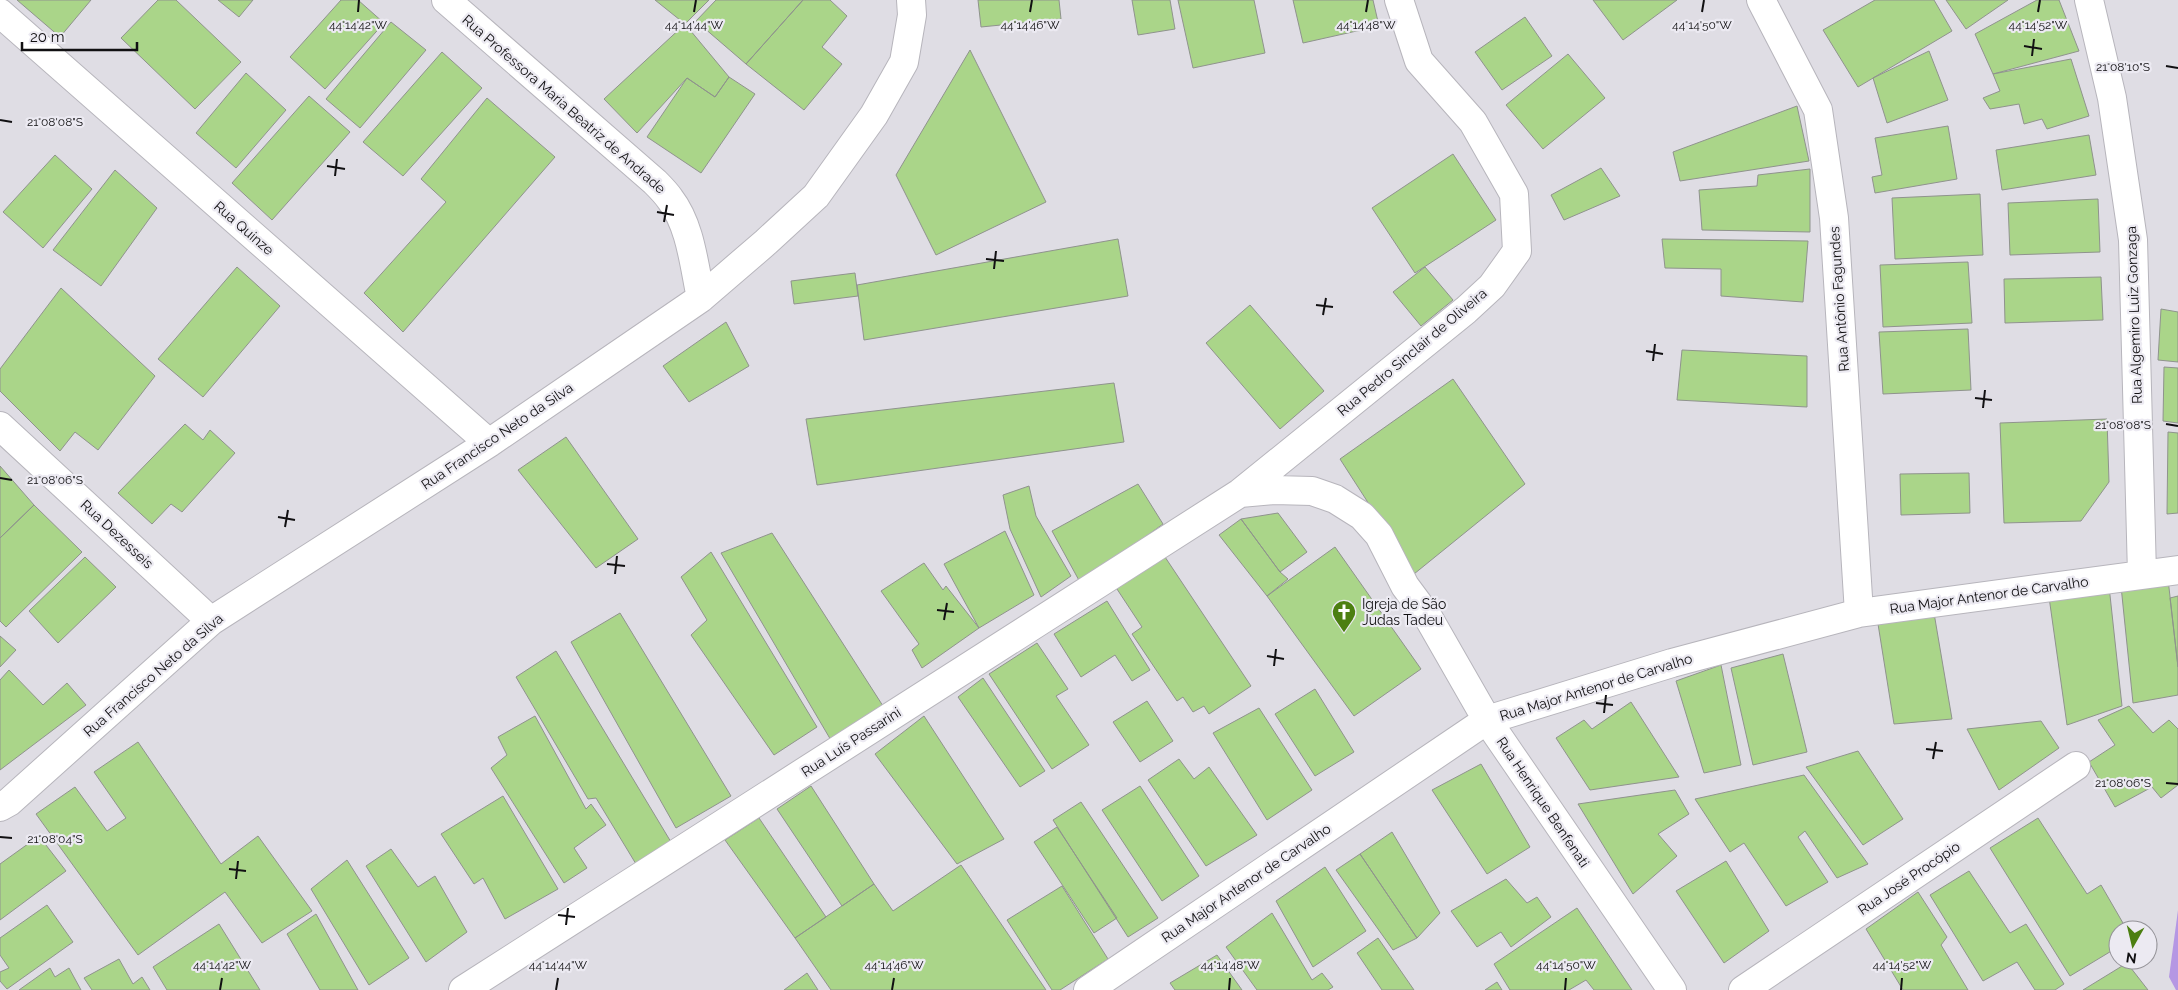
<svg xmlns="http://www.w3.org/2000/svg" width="2178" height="990" font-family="Raleway,sans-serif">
	<rect width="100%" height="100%" fill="#dfdde4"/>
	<!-- forest -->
	<path fill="#b597e3" d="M2178,910V990H2176L2169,977Z"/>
	<!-- building -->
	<path fill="#aad589" stroke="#8f938d" d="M17,0H91L60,37Z
		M158,0H176L241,62L195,109L121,38Z
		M218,0H253L239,17Z
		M341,0H358L384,23L325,89L290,57Z
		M655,0H709L685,24Z
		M716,0H803L746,64L696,21Z
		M803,0H830L847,16L822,47L842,64L804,110L746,64Z
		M978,0H1059L1061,19L981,27Z
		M1132,0H1170L1175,29L1138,35Z
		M1178,0H1254L1265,53L1193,68Z
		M1293,0H1373L1379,26L1303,43Z
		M1593,0H1677L1623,40Z
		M1875,0H1934L1952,31L1858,87L1823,30Z
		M1946,0H2008L1966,29Z
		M2037,0H2059L2079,51L1993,74L1975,34Z
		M1525,17L1552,56L1502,90L1475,52Z
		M391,22L426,50L360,128L326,99Z
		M685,24L729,77L715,97L687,78L637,133L604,99Z
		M970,50L1046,202L936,255L896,175Z
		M1929,51L1948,100L1887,123L1873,78Z
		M442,52L482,88L403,176L363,142Z
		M1568,54L1605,98L1543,149L1506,105Z
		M2071,59L2089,116L2047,129L2042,119L2024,124L2019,104L1990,109L1983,98L2000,91L1993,74Z
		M246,73L286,110L236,168L196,133Z
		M729,77L755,94L701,173L647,137L687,78L715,97Z
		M309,96L350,132L272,220L232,183Z
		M487,98L555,157L403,332L364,293L446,202L421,179Z
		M1797,106L1809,161L1680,181L1673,152Z
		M1948,126L1957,179L1875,193L1872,177L1882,175L1875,138Z
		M2089,135L2096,175L2002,190L1996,150Z
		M1453,154L1496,220L1415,273L1372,208Z
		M55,155L92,189L43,248L3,212Z
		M1601,168L1620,196L1564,220L1551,195Z
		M1810,169V232L1702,230L1699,190L1757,186L1758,175Z
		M115,170L157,208L101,286L53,250Z
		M1980,194L1983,255L1895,259L1892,198Z
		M2098,199L2100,252L2010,255L2008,203Z
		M1118,239L1128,296L864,340L857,285Z
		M1662,239L1808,241L1803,302L1721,296V269L1665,268Z
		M1968,262L1972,323L1883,327L1880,265Z
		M237,267L280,306L203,397L158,359Z
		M1425,267L1453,300L1421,326L1393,292Z
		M855,273L858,296L794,304L791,281Z
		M2101,277L2103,320L2005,323L2004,279Z
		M61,288L155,376L98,450L75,432L60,451L0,391V369Z
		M1250,305L1324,391L1280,429L1206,343Z
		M2161,309L2178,312V362L2158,360Z
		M726,322L749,366L689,402L663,366Z
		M1968,329L1971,390L1883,394L1879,332Z
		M1682,350L1807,356V407L1677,400Z
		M2164,367L2178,368V423L2163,421Z
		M1453,379L1525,484L1414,574L1340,459Z
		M1114,383L1124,442L817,485L806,419Z
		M2107,419L2109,482L2081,521L2004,523L2000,423Z
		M185,424L203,440L210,430L235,453L182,512L171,504L152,524L118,493Z
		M2168,432L2178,433V513L2167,514Z
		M566,437L638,539L596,568L518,470Z
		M0,466L34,505L0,538Z
		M1969,473L1970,513L1901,515L1900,474Z
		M1138,484L1163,524L1081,584L1052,531Z
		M1029,486L1036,516L1071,576L1041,597L1010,529L1003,495Z
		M34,505L82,552L6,627L0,621V538Z
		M1278,513L1307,552L1280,572L1241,519Z
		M1241,519L1280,572L1288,579L1267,596L1219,535Z
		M1005,531L1034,595L979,628L944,564Z
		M772,533L883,706L832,742L721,553Z
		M1335,547L1421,669L1354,716L1267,596Z
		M1161,551L1251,686L1209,714L1204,706L1193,712L1183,697L1177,701L1132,634L1142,627L1113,583Z
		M711,552L817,727L774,755L691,635L707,620L681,577Z
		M85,557L116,587L58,643L29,611Z
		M924,563L943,590L946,586L979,628L922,668L912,650L919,644L881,591Z
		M2168,579L2178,667V695L2133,703L2121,586Z
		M2109,586L2122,706L2067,725L2049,597Z
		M2178,596V667L2170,598Z
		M1107,601L1150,670L1132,681L1115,655L1081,677L1054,634Z
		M620,613L731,796L676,828L571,642Z
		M1934,613L1952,719L1894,724L1878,624Z
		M0,636L16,650L0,667Z
		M1037,643L1068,689L1056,696L1089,745L1052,769L989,674Z
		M556,651L671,842L636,864L596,798L588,799L516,677Z
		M1783,654L1807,752L1753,765L1731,668Z
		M1721,665L1741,765L1704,773L1676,681Z
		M9,670L43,705L67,683L86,705L0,770V680Z
		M983,678L1045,771L1020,787L958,697Z
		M1315,689L1354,752L1315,776L1275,714Z
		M1147,701L1173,741L1140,762L1113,722Z
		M1631,702L1679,777L1590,790L1556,738L1584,720L1592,729Z
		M2129,706L2153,733L2169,720L2178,729V785L2161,798L2152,787L2115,807L2089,762L2115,745L2098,720Z
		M1259,708L1312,790L1267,820L1213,733Z
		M535,716L586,809L591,804L606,825L574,848L587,868L564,883L491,768L507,755L498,737Z
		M924,716L1004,839L957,864L875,754Z
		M2041,721L2059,748L1999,790L1967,729Z
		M138,742L221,864L258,836L312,911L262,943L225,892L138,955L36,814L75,787L107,831L126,818L94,772Z
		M1858,751L1903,819L1863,845L1806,767Z
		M1179,759L1194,779L1209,767L1257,835L1206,866L1148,780Z
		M1481,764L1530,847L1487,874L1432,790Z
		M1804,775L1868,864L1837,878L1805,831L1798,837L1828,882L1786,906L1744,843L1730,852L1695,799Z
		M811,786L874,884L842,906L777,809Z
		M1140,786L1199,876L1162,901L1102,810Z
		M1675,790L1689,814L1658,834L1677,856L1633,894L1578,804Z
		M503,796L558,889L505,919L483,878L474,884L441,834Z
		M1081,802L1158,918L1128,937L1053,820Z
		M759,818L826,917L795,938L725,840Z
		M2038,818L2087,894L2101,885L2127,930H2118V947L2070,976L1990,848Z
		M1057,827L1117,918L1094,933L1034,842Z
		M1392,832L1440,913L1417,938L1360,854Z
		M39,836L66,871L0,920V864Z
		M391,849L418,887L435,876L467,932L426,962L366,866Z
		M1360,854L1417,938L1393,950L1336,870Z
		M347,860L409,958L369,985L311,889Z
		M1726,861L1769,931L1724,963L1676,891Z
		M961,865L1046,990H831L795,938L874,884L893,911Z
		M1325,867L1366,931L1313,967L1276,901Z
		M1969,871L2010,933L2026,924L2064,984L2055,990H2035L2017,962L1983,981L1930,895Z
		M1506,879L1527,903L1537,897L1551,917L1511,947L1501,932L1477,947L1451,911Z
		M1062,886L1108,959L1060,990H1052L1007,920Z
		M1918,892L1947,937L1941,945L1968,990H1903L1866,929Z
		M47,905L73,942L7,989L0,981V972L9,968L0,955V938Z
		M1577,908L1632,990H1594L1586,980L1569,990H1510L1494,964Z
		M1272,913L1312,980L1322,973L1333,987L1328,990H1257L1226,947Z
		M316,914L358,990H320L287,934Z
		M219,924L260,990H167L153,967Z
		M1378,938L1414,990H1382L1357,953Z
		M1217,955L1242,990H1175L1170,983Z
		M119,959L133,984L142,977L150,990H92L84,978Z
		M2127,963L2148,990H2083Z
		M50,968L55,977L69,968L81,990H19Z
		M807,973L818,990H784Z
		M1497,982L1502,990H1485Z"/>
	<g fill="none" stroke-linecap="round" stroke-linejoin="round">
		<!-- street casing -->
		<g stroke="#b7b5bc" stroke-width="30">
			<path id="street" d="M446,0L655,182C660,187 666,193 670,199C691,226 694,266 701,298
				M1761,0L1818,110L1834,218L1859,613
				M2089,0L2112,98L2133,240L2142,574
				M0,13L489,443
				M0,426L211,621
				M1240,493L1274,490L1312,491L1335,499L1362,516L1379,535L1405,586L1428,617L1487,720L1672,990
				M0,807L9,802L211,621L489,443L701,298L766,242L816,196L874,115L904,62L912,15L911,0
				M463,990L1240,493L1466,310L1492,286L1517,251L1514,194L1473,122L1419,61L1399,0
				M1088,990L1487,720L1672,663L1859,613L2178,570
				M1743,990L2076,766"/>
		</g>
		<!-- street -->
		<use href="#street" stroke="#fff" stroke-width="28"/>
	</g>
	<!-- ticks -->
	<path fill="none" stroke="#111012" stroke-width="2" d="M358,12L359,0M694,12L696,0M1030,12L1032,0M1366,12L1368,0M1702,12L1704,0M2038,12L2040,0M2024,46L2042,49M2032,56L2034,39M2166,66L2178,68M0,120L12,122M327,166L345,169M335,176L337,159M657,212L674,215M664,222L667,205M986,259L1004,261M994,269L996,251M1316,305L1333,307M1323,315L1326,298M1646,351L1663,354M1653,361L1655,344M1975,398L1992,400M1983,408L1985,390M2166,424L2178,426M0,478L12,480M278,517L295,520M285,527L288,510M607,564L625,566M615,574L617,556M937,610L954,612M944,620L947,603M1267,656L1284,659M1274,666L1276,649M1596,703L1613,705M1604,713L1606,695M1926,749L1943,751M1933,759L1936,742M2166,783L2178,784M0,837L12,838M229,869L246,871M236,879L238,861M558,915L575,917M566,925L568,908M220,990L222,978M556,990L558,978M892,990L894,978M1229,990L1230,978M1565,990L1566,978M1901,990L1902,978"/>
	<!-- icons -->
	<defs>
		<g id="church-pin" transform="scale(1.25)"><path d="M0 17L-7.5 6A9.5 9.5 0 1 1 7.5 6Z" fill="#4c7f11" stroke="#eceaf2"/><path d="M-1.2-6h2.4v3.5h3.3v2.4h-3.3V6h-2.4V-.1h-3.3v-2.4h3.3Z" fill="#fff"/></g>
	</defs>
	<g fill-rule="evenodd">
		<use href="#church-pin" x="1344" y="612"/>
	</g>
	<g text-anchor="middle" stroke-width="4.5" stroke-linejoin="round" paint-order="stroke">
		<!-- street labels -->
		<g font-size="14" fill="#111012" stroke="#eceaf2">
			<text transform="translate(564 104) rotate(41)" y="5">Rua Professora Maria Beatriz de Andrade</text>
			<text transform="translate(244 228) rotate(41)" y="5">Rua Quinze</text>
			<text transform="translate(1839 299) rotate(-94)" y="5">Rua Antônio Fagundes</text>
			<text transform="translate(2134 315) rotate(-92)" y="5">Rua Algemiro Luiz Gonzaga</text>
			<text transform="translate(1412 352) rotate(-40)" y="5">Rua Pedro Sinclair de Oliveira</text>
			<text transform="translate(497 436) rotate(-34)" y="5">Rua Francisco Neto da Silva</text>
			<text transform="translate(117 534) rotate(43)" y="5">Rua Dezesseis</text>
			<text transform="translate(1989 595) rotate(-8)" y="5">Rua Major Antenor de Carvalho</text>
			<text transform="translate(153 675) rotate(-41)" y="5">Rua Francisco Neto da Silva</text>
			<text transform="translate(1596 687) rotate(-17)" y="5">Rua Major Antenor de Carvalho</text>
			<text transform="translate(851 742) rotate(-33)" y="5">Rua Luís Passarini</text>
			<text transform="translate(1543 802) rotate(56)" y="5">Rua Henrique Benfenati</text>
			<text transform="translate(1909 878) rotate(-34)" y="5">Rua José Procópio</text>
			<text transform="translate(1246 883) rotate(-34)" y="5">Rua Major Antenor de Carvalho</text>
		</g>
		<!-- poi labels -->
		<g font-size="14" fill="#111012" stroke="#eceaf2" text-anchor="start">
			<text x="1362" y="609">Igreja de São<tspan x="1362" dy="16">Judas Tadeu</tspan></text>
		</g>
	</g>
	<g font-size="12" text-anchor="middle" fill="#111012" stroke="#eceaf2" stroke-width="4.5" stroke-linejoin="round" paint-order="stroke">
		<text x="358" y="29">44°14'42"W</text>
		<text x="694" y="29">44°14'44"W</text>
		<text x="1030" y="29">44°14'46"W</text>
		<text x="1366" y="29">44°14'48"W</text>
		<text x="1702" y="29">44°14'50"W</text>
		<text x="2038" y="29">44°14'52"W</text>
		<text x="2123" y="71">21°08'10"S</text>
		<text x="55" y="126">21°08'08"S</text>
		<text x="2123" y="429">21°08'08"S</text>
		<text x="55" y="484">21°08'06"S</text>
		<text x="2123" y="787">21°08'06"S</text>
		<text x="55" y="843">21°08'04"S</text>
		<text x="222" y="969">44°14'42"W</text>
		<text x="558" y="969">44°14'44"W</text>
		<text x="894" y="969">44°14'46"W</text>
		<text x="1230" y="969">44°14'48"W</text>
		<text x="1566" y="969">44°14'50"W</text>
		<text x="1902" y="969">44°14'52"W</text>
	</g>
	<!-- north arrow -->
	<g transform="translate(2133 945) rotate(188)"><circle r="24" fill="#eceaf2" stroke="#949398"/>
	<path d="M0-4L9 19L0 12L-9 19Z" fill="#4c7f11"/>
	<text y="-8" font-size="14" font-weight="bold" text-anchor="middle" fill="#111012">N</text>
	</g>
	<!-- scale -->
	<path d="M22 42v8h115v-8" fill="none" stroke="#111012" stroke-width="2.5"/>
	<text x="30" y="42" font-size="15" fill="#111012" stroke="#eceaf2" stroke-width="4" paint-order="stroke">20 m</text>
</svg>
